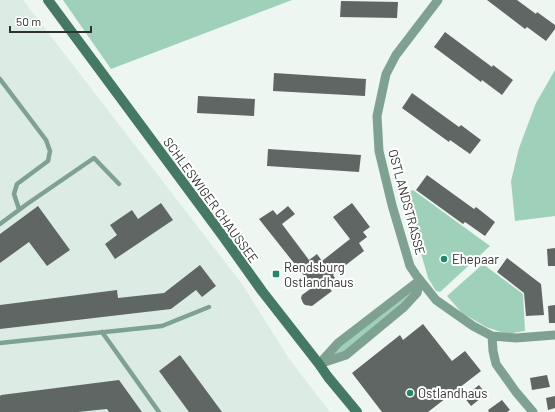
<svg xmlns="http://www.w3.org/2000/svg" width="555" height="412" font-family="Barlow,sans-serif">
	<rect width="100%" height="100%" fill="#eef6f2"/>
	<!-- built -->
	<path fill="#dcece4" d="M0,0H23L242,284L290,360L330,412H0Z"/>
	<!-- green -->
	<path fill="#9fd0ba" d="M63,0H292L111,69Z
		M555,70V216L515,221L511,181L519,148L536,103Z
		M413,190L490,246L440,292L436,291L428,278L419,246L400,195Z
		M483,264L523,294L525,331L507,334L486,327L462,313L447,296Z
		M420,280L416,294L348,354L322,363L338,343Z"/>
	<!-- building -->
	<path fill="#606663" d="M487,0H517L536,14L537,12L555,25V29L546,41L527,27L525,29Z
		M341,1L398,2L397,18L340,17Z
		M445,32L492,67L493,65L513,80L502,95L482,80L481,82L434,47Z
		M274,73L366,79L365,96L273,91Z
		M412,93L459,127L461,125L481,140L470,154L450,140L449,142L402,108Z
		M198,96L255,99L254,116L197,113Z
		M268,149L361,155L359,172L267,166Z
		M427,175L474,209L476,207L495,222L485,236L465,222L463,224L416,190Z
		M161,203L173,220L115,259L105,244L117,235L110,225L132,210L138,219Z
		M352,203L370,227L363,232L367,237L359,243L364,251L333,275L335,278L326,285L332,291L312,306L305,305L303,303L301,298L302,295L313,287L259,219L273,210L277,215L288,206L295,214L282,224L309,260L317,254L322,261L350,239L333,217Z
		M38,206L70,250L47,266L29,242L0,263V234Z
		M555,248V266H548L547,249Z
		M507,258L541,284L544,315L526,316L524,293L497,272Z
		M200,265L216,286L202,297L196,290L171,309L0,329V305L117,290L118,298L164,293Z
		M555,305V323H549L548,306Z
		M423,324L452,361L465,351L481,371L428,412H382L352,373L400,335L403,340Z
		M180,355L222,412H189L159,371Z
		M547,375L550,387L532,390L530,378Z
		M119,380L142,412H109L107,409L78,412H0V396L1,395Z
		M479,385L486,394L471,406L464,397Z
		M555,396V408L548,410L546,398Z
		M502,400L510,410L507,412H489L488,410Z"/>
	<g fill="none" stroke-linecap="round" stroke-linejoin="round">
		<!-- lane -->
		<path stroke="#7fa192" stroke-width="4.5" d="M0,79L46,140L50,151L48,161L17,184L14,194L19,209
			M0,224L27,204L94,158L119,184
			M102,332L159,412
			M0,343L162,326L209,307"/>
		<!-- street -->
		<path stroke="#7fa192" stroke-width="9" d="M438,0L396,55L386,74L377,116L379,151L392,205L410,266L416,275L436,300L473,326L492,336L516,338L555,335
			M492,336L493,351L496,364L516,392L533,412
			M320,363L338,343L420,280
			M319,364L346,355L404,307L417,293L420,280"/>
		<!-- secondary -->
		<path stroke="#457964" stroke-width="10" d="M48,0L222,235L262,291L319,364L328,377L357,412"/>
	</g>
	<!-- markers -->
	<g fill="#1d8966" stroke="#fff" stroke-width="1.5">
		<circle cx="444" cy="259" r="4"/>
		<rect x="272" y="270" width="8" height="8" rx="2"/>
		<circle cx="410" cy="393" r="4"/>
	</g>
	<g text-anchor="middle" stroke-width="4" stroke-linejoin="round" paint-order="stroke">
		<!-- street labels -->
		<g font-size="13" fill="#2f3230" stroke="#fff">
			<text transform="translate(211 200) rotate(54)" y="5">SCHLESWIGER CHAUSSEE</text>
			<text transform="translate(407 202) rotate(75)" y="5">OSTLANDSTRASSE</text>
		</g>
		<!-- poi labels -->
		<g font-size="13" fill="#2f3230" stroke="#fff" text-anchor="start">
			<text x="452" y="264">Ehepaar</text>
			<text x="284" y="272">Rendsburg<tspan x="284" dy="15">Ostlandhaus</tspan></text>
			<text x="418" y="398">Ostlandhaus</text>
		</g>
	</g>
	<!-- scale -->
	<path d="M10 26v6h81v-6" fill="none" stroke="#2f3230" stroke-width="2"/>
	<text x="16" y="26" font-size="12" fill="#2f3230" stroke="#ffffff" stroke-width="3" paint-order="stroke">50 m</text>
</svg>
